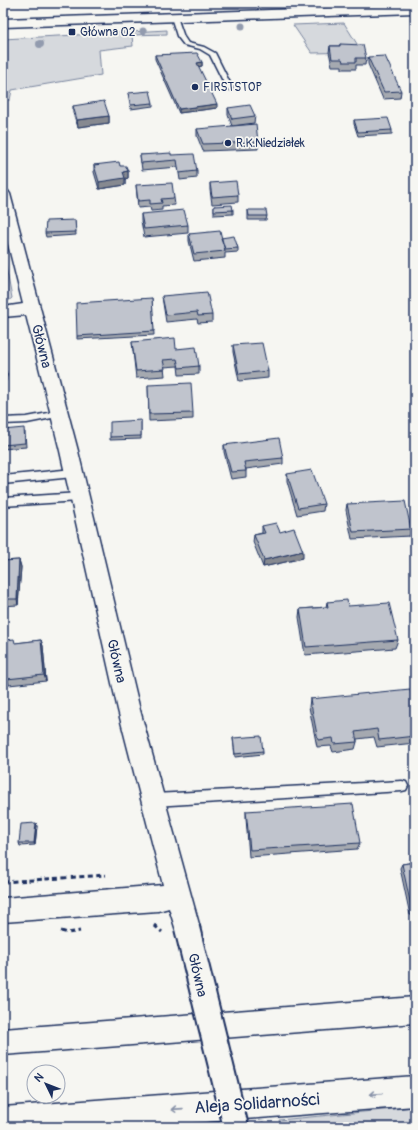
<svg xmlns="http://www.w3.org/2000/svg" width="418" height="1130" font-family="Pangolin,sans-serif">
	<rect width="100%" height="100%" fill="#f6f6f2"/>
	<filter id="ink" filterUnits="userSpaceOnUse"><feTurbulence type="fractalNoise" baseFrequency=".025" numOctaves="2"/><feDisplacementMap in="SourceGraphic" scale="8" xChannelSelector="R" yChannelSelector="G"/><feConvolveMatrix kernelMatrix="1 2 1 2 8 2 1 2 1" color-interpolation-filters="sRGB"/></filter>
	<g filter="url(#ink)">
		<!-- green -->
		<path fill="#d6d9dd" stroke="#78849e" d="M344,23L362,52L312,53L293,25Z
			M167,30V34L132,35L133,46L99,50L101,75L12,90L10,100H3V39Z
			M3,251L12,298L7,302H3Z
			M415,1107V1127H281L279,1120Z"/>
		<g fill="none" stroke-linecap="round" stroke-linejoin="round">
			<!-- lane casing -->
			<g stroke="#1b2f5e" stroke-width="3">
				<path id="lane" d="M346,3H352L353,12H349Z
					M174,15L177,17L184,37L188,43L204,47L215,53L233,89L232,90L227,89L210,55L200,49L184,45L177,36L171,17Z
					M59,411L63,414L62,416L27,423L3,424V418L27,417Z
					M73,469L78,473L73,477L3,484V476Z
					M79,493L82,494L84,497L82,500L79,501L3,506V498Z
					M402,781L406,782L408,786L406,790L402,791L154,806L150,804L148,800L150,796L154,794Z"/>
			</g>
			<!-- street casing -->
			<g stroke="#1b2f5e" stroke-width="3">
				<path id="street" d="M3,190L8,191L10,194L78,451L140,710L200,928L196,937L187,941L178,937L169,908L158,911L3,922V898L163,885L118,710L60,451L26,315L3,317V307L23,304L3,224Z
					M415,997V1023L3,1055V1029Z"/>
			</g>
			<!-- secondary casing -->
			<g stroke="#1b2f5e" stroke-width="3">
				<path id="secondary" d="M415,5V13L3,27V19Z"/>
			</g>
			<!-- primary casing -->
			<g stroke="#1b2f5e" stroke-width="3">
				<path id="primary" d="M415,1076V1106L139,1127H3V1107Z"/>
			</g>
			<!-- path -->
			<path stroke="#1b2f5e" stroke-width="3" stroke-dasharray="5 3.5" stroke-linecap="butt" d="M3,882L106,875
				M154,925L162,932
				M61,931L68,933L80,931"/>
			<!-- lane -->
			<use href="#lane" fill="#f6f6f2" fill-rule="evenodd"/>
			<!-- street -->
			<use href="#street" fill="#f6f6f2" fill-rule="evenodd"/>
			<!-- secondary -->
			<use href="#secondary" fill="#f6f6f2" fill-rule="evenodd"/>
			<!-- primary -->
			<use href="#primary" fill="#f6f6f2" fill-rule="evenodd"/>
			<!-- street-bridge casing -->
			<g stroke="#1b2f5e" stroke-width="28" stroke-linecap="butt">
				<path id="street-bridge" d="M187,928L236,1127"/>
			</g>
			<!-- path-bridge -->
			<path stroke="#1b2f5e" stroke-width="3" stroke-dasharray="5 3.5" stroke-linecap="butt" d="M262,1122L263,1127"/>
			<!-- street-bridge -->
			<use href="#street-bridge" stroke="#f6f6f2" stroke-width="24"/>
		</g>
		<!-- trees -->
		<g fill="#929bae">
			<circle cx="242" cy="26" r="3.5"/>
			<circle cx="143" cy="31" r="3.5"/>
			<circle cx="124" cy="33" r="3.5"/>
			<circle cx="40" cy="44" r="4"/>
		</g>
		<!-- wall -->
		<path fill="#a5a9b0" stroke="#1b2f5e" d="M340,44L366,58L365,65H356V69H342V66H332L329,52L330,46H340Z
			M155,55L202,62V66H198L217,108L179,113L155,59Z
			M368,57L401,91L400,98L383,99L368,64Z
			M128,93L153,103V106L131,109Z
			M73,106L109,116V123L78,127L73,113Z
			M228,108L255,116L254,123L232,126L228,115Z
			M354,120L392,130V134L358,136L354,124Z
			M197,129L258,142V149L203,151L197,136Z
			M140,155H171L197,171V178L180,180L178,167L142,170Z
			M94,165L120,166L128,171V178L125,179V185L99,189L94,172Z
			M210,183L238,195V202L212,204L210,190Z
			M136,185L174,198L175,205L162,206V210L151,211L150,207L138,208Z
			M214,206L233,210V214L214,215Z
			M248,210L267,216L266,220H248Z
			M141,214L188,225V233L144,237L141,221Z
			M75,220L76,235L46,237L45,233Z
			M189,234L221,238L238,248V252L225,253V258L194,261L189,241Z
			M162,296L212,315V322L198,323L197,319L166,322L163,303Z
			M152,298L154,335L77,339V336Z
			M132,342L176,349L199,366V374L179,375L178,366L164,367L165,376L136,378Z
			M233,345L268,371V378L239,381L233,352Z
			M3,371H6L7,375L6,381L3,382Z
			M148,385L193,413V419L149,421Z
			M141,420V439L110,440V437Z
			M3,430L25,432L26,447L3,449Z
			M224,445L283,458V464L246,469V477L231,479L224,452Z
			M287,474L324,504L323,511L297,515L287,481Z
			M347,504L411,529L410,536L352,539L346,510Z
			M262,526L280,532L303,558L263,567L253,542L254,535L262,533Z
			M19,560L21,567L18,605L3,606V561Z
			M327,602L348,606L398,640L395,648L305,655L299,617L300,609L326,607Z
			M41,640L43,646L46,681L9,685L7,679L16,643Z
			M310,699L415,706V743L377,747L374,737L357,739V742L355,749L333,752L331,746L317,747L309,707Z
			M233,738L263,751V754L235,757Z
			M246,811L360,843L357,849L249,857L246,818Z
			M37,826L35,845L20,846L19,843Z
			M415,862V915H410L400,868L402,864Z"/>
		<!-- shaded-wall -->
		<path fill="#868990" stroke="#1b2f5e" d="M202,62V66L197,67V63Z
			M217,104V108L179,113V109Z
			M109,116V123L78,127L77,120Z
			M128,171V178L125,179V185L99,189V182L123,172Z
			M6,371L7,375L6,381L5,378Z
			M303,551V558L263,567L264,560Z
			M19,560L21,567L18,605L17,599Z
			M41,640L43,646L46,681L44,675Z
			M36,823L37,826L35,845L34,843Z"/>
		<!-- building -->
		<path fill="#c0c4cd" stroke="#1b2f5e" d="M340,44L363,45L366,58H356V62H343L342,59H332L330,46H340Z
			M197,53L202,62L197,63L217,104L179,109L155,55Z
			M385,56L401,91L384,92L368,57Z
			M150,91L153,103L131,105L128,93Z
			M104,101L109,116L77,120L73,106Z
			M250,105L255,116L232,119L228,108Z
			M388,118L392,130L358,132L354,120Z
			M256,124L258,142L203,144L197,129Z
			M171,153V155L194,154L197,171L179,173L177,160L141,163L140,155Z
			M119,162L120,166H126L128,171L123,172L125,178L99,182L94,165Z
			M236,181L238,195L212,197L210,183Z
			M172,183L174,198L161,199L162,203L150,204V200L138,201L136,185Z
			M232,205L233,210L214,211V206Z
			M184,210L188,225L144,229L141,214Z
			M248,210H266L267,216H249Z
			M75,220L76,232L45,233L46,221Z
			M220,231L225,251L194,254L189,234Z
			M234,236L238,248L225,249L221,238Z
			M207,292L212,315L198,316L197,312L166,315L162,296Z
			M152,298L154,331L77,336L76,303Z
			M175,338L176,349L196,347L199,366L179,368L177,359L163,360L165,369L136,371L132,342Z
			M262,343L268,371L239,374L233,345Z
			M3,371H6L5,378H3Z
			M191,383L193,413L149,414L148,385Z
			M141,420V436L110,437V422Z
			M24,428L25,443L3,445V430Z
			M279,438L283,458L244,462L246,471L231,472L224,445Z
			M312,470L324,504L298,508L287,474Z
			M405,501L411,529L353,532L347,504Z
			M276,523L280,532L294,528L303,551L264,560L254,535L265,533L262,526Z
			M19,560L17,599H3V561Z
			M347,600L348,606L389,603L398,640L306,647L300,609L328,607L327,602Z
			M14,639L15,643L41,640L44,675L7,679L6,640Z
			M410,689L415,706V736L379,740L377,729L355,732L357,742L334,744L333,738L318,740L310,699Z
			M261,736L263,751L235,754L233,738Z
			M353,804L360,843L250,850L246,811Z
			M36,823L34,843H19L21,824Z
			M415,862V911H412L402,864Z"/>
		<!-- one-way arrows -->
		<defs><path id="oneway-shaft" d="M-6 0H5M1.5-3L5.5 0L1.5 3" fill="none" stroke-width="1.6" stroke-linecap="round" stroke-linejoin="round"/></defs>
		<g stroke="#8892a8">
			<use href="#oneway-shaft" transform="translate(376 1094) rotate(176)"/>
			<use href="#oneway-shaft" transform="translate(177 1109) rotate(176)"/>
		</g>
	</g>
	<!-- markers -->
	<g fill="#1b2f5e" stroke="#f6f6f2" stroke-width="1.5">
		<rect x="68" y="28" width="8" height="8" rx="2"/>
		<circle cx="195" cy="87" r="4"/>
		<circle cx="228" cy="143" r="4"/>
	</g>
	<g text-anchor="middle" stroke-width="3.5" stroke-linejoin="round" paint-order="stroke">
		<!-- far-poi labels -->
		<g font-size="12" fill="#1b2f5e" stroke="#f6f6f2" text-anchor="start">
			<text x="80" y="36">Główna 02</text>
			<text x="203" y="91">FIRSTSTOP</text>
			<text x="236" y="147">R.K.Niedziałek</text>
		</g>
		<!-- street labels -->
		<g font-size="14" fill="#1b2f5e" stroke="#f6f6f2">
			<text transform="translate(42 346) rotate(76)" y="5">Główna</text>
			<text transform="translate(117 661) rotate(77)" y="5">Główna</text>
			<text transform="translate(198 975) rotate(77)" y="5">Główna</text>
		</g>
		<!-- near-street labels -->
		<g font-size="17" fill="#1b2f5e" stroke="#f6f6f2">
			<text transform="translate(257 1103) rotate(-4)" y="6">Aleja Solidarności</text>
		</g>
	</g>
	<!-- margin -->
	<rect width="418" height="1130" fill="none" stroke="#f6f6f2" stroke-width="16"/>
	<rect x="8" y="8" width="402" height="1114" fill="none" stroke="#1b2f5e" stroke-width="1.5" filter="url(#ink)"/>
	<!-- north arrow -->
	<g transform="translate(46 1084) rotate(313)"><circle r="19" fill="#f6f6f2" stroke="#9ea6b7"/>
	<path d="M0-3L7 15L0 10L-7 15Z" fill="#1b2f5e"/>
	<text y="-6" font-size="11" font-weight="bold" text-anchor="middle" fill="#1b2f5e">N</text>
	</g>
</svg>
